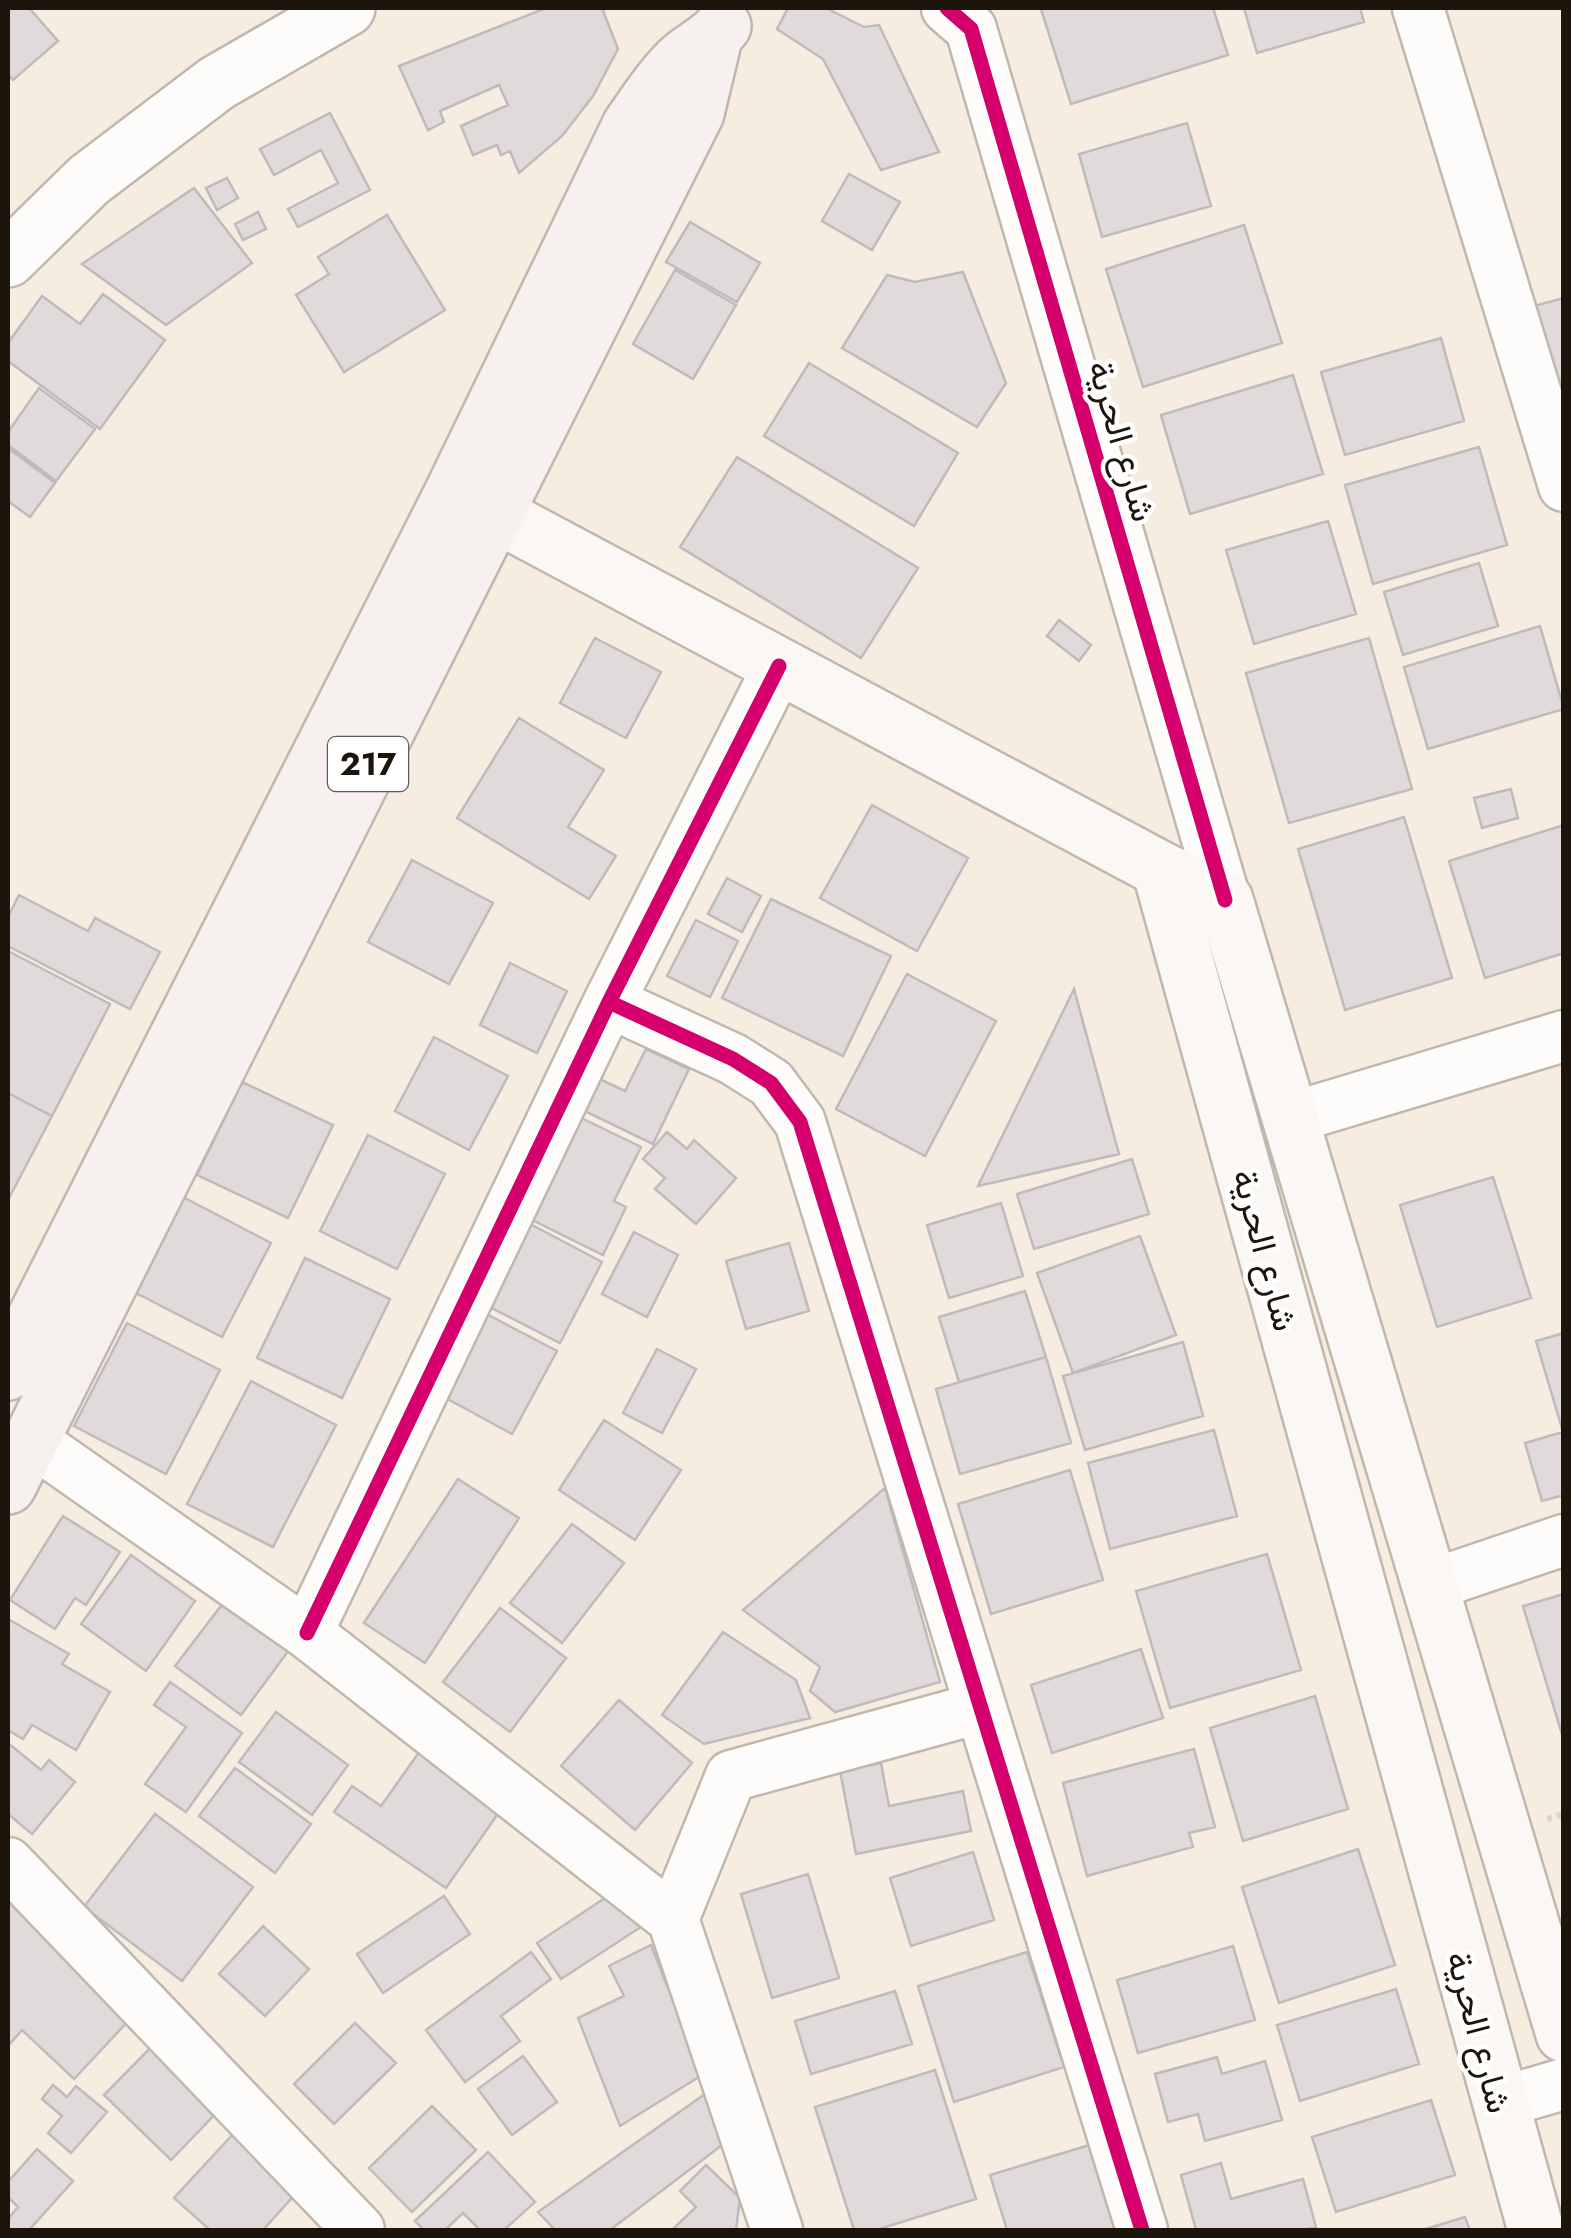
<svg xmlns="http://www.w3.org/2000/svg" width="1571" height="2238" font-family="Jost,Vazirmatn,sans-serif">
	<rect width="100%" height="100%" fill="#f6ece0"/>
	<!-- building -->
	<path fill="#e0dbda" stroke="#bfbabb" stroke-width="2.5" d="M8,8H29L58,41L13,80L8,74Z
		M546,8H602L618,49L593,96L562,136L519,173L510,151L501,155L497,145L473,155L461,126L508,105L499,85L440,111L444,122L428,130L399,66Z
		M788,8H826L864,27L879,25L939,152L881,170L823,59L777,29Z
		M1047,8H1213L1228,55L1071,104L1041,9Z
		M1244,8H1360L1364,22L1257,53Z
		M330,113L370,190L298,227L288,209L338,183L321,150L274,175L260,149Z
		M1187,123L1211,206L1102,237L1079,154Z
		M849,174L900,202L872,250L822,221Z
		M227,178L238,198L217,210L206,188Z
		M194,188L252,263L166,325L82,264Z
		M258,212L266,229L243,240L235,224Z
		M387,215L445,310L344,372L296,295L329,274L318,257Z
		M690,222L760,263L737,302L666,262Z
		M1244,225L1282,343L1143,387L1106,269Z
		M675,270L736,305L693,379L633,344Z
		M963,272L1006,383L977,427L842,348L887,275L915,282Z
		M103,294L165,340L100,429L8,361V343L42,296L80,324Z
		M1564,298V404L1534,306Z
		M1441,338L1464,421L1345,455L1321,372Z
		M809,363L958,453L914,526L764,436Z
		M1293,375L1323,474L1190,514L1161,415Z
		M39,388L95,429L56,481L8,445V432Z
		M1479,447L1507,545L1373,584L1345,485Z
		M8,448L55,483L30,517L8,501Z
		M737,457L918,568L861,658L680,547Z
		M1328,521L1356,614L1254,644L1226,550Z
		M1479,563L1498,626L1403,655L1384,592Z
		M1059,620L1091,645L1079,661L1047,636Z
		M1540,626L1564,709L1428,749L1404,667Z
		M595,638L661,672L626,738L560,703Z
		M1369,638L1412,789L1289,823L1246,673Z
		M519,718L604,770L568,827L616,856L589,899L457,818Z
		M1511,789L1518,818L1482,828L1474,798Z
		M872,805L968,858L917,951L820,898Z
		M1404,817L1452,978L1345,1010L1298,849Z
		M1564,825V953L1485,978L1449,861Z
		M412,860L493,903L449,984L368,942Z
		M727,878L761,896L742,932L708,914Z
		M19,895L88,931L95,918L160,952L130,1009L8,946V917Z
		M771,899L891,956L843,1056L722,998Z
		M696,920L738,941L710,997L667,976Z
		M8,951L110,1004L52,1116L8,1093Z
		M510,963L567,991L537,1053L480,1025Z
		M907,974L996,1021L925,1156L836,1109Z
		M1074,989L1119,1154L978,1186Z
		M434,1037L508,1076L469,1150L395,1111Z
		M646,1049L689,1069L653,1144L574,1106L589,1074L625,1091Z
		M242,1082L333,1125L288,1218L197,1175Z
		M8,1093L52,1116L8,1200Z
		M569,1112L641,1147L614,1201L626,1207L603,1255L518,1213Z
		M667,1132L687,1149L694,1140L736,1178L696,1224L655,1189L665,1178L643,1159Z
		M368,1135L445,1174L397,1269L320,1231Z
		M1132,1159L1149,1214L1034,1249L1017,1194Z
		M1493,1177L1531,1298L1437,1327L1400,1205Z
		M181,1196L271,1243L222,1337L132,1291Z
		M1001,1203L1023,1276L949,1298L927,1225Z
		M517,1217L602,1262L560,1343L474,1299Z
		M634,1232L678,1255L647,1317L602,1294Z
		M1140,1236L1176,1335L1073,1373L1037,1273Z
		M789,1243L809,1311L746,1329L726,1261Z
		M305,1258L390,1299L342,1398L257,1358Z
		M1025,1291L1046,1357L959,1382L939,1317Z
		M475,1308L557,1351L512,1434L431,1390Z
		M127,1323L220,1370L166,1474L74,1426Z
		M1564,1333V1495L1542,1501L1525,1443L1563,1432L1536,1341Z
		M1183,1342L1203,1416L1085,1450L1063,1376Z
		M657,1349L696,1369L662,1433L623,1413Z
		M1046,1357L1071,1443L960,1474L936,1389Z
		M251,1381L336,1425L273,1547L187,1504Z
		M604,1420L681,1470L635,1540L559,1490Z
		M1214,1430L1237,1516L1110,1549L1088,1463Z
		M1070,1470L1103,1580L991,1614L958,1504Z
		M458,1479L519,1518L425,1663L364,1623Z
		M885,1488L940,1682L835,1712L810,1691L820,1667L743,1610Z
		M63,1516L120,1552L86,1605L75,1598L55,1629L10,1600Z
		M572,1524L624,1563L562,1643L510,1603Z
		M1267,1554L1301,1670L1170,1708L1136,1591Z
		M131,1555L195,1601L146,1671L81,1624Z
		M1564,1594V1741L1523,1606Z
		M227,1598L292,1646L241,1715L175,1666Z
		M500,1608L566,1658L510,1732L443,1682Z
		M8,1619L69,1654L62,1664L110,1692L76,1750L32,1725L23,1739L8,1730Z
		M723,1632L796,1680L810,1718L704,1744L662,1715Z
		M1141,1649L1163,1718L1052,1753L1031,1685Z
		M170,1682L242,1733L186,1812L145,1784L186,1727L154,1705Z
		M1315,1696L1348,1809L1243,1841L1210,1728Z
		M619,1700L692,1763L635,1830L561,1766Z
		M276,1712L348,1765L312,1815L239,1762Z
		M427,1741L509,1798L446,1888L334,1812L352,1786L381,1806Z
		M8,1743L41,1770L49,1760L75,1782L32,1834L8,1814Z
		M1194,1749L1215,1827L1189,1833L1193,1847L1087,1876L1063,1783Z
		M881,1763L889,1806L963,1791L971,1831L856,1854L840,1771Z
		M235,1768L311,1824L275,1873L199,1816Z
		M155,1814L253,1887L182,1981L84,1907Z
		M1358,1849L1395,1965L1279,2003L1242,1887Z
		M973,1852L994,1920L911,1946L890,1878Z
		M808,1874L839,1978L772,1998L741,1894Z
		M620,1888L644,1925L561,1979L537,1943Z
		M444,1896L470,1934L383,1993L357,1954Z
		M8,1901L132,2017L74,2079L22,2030L8,2046Z
		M263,1926L309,1969L265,2016L219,1974Z
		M651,1945L702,2075L620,2126L578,2018L624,1996L609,1966Z
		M1233,1946L1255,2020L1138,2053L1117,1980Z
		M531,1952L551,1979L501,2016L520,2041L465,2082L426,2030Z
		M1027,1952L1064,2067L954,2102L918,1986Z
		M1396,1989L1419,2064L1300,2101L1277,2025Z
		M895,1991L912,2044L811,2074L795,2021Z
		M355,2023L396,2063L334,2124L294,2084Z
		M156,2042L223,2106L171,2160L104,2095Z
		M523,2056L557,2102L512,2135L478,2089Z
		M1217,2057L1222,2074L1265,2061L1282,2120L1205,2141L1198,2114L1168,2122L1155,2074Z
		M935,2070L976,2199L876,2230H854L815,2107Z
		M53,2085L67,2097L76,2086L107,2112L71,2153L48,2133L62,2116L42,2099Z
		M705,2094L726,2142L610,2230H555L538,2212Z
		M1431,2100L1455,2175L1336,2212L1312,2137Z
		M432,2106L476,2150L412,2212L369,2168Z
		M235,2132L299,2190L263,2230H210L174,2198Z
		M1096,2143L1122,2228L1113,2230H1007L990,2175Z
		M37,2149L73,2181L29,2230H8V2219L18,2207L8,2197V2182Z
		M488,2152L535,2202L504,2230H480L463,2213L445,2230H424L415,2221Z
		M1221,2163L1231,2199L1303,2179L1316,2227L1303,2230H1196L1181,2175Z
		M706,2165L740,2198L736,2230H672L696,2207L680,2191Z
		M1465,2217L1470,2230H1422Z"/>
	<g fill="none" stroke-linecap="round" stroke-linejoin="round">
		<!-- minor casing -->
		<g stroke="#c0b8ad" stroke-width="55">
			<path id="minor" d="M947,8L971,29L1225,900
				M1418,8L1564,486
				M609,1002L733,1059L771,1083L800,1122L1142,2230
				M1291,1118L1564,1036
				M31,1440L307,1633L673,1919
				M1428,1586L1564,1540
				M307,1633L609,1002L779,666
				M8,1863L359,2230
				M1499,2103L1564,2084
				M777,2230L673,1919L731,1776L979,1708"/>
		</g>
		<!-- tertiary casing -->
		<g stroke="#c0b8ad" stroke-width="60">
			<path id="tertiary" d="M8,259L89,180L217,83L347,8"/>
		</g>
		<!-- secondary casing -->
		<g stroke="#c0b8ad" stroke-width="60">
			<path id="secondary" d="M456,493L1160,869L1225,900L1564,2034
				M1160,869L1536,2230"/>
		</g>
		<!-- primary casing -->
		<g stroke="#c2b6ae" stroke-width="60">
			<path id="primary" d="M8,1372L453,492L630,126C645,104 660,81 679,62C693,48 711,42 723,26
				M8,1486L696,113L714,38"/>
		</g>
		<!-- path -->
		<path stroke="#d8d5d2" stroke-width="6" stroke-dasharray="5 5" stroke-linecap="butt" d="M1547,1819L1564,1814"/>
		<!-- minor -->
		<use href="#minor" stroke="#fefcfa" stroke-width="50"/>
		<!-- tertiary -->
		<use href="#tertiary" stroke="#fefcfa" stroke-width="55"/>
		<!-- secondary -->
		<use href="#secondary" stroke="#faf7f4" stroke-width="55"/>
		<!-- primary -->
		<use href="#primary" stroke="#f6f1ee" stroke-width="55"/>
		<!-- cycleway casing -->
		<g stroke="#fff" stroke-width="21">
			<path id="cycleway" d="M947,8L971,29L1225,900
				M609,1002L733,1059L771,1083L800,1122L1142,2230
				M307,1633L609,1002L779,666"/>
		</g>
		<!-- cycleway -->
		<use href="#cycleway" stroke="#d6006c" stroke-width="15"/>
	</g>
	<g text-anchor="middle" stroke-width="9" stroke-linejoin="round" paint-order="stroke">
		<!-- shield labels -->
		<rect fill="#fff" stroke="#615b55" stroke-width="2.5" x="328" y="737" width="80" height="54" rx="8"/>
		<g font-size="32" font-weight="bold" fill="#1d150c">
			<text x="368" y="775">217</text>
		</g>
		<!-- street labels -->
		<g font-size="35" fill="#1d150c" stroke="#fff">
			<text transform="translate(1122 441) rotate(74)" y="12">شارع الحرية</text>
			<text transform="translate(1265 1250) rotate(75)" y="12">شارع الحرية</text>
			<text transform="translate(1479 2032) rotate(75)" y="12">شارع الحرية</text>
		</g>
	</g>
	<!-- border -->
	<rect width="1571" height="2238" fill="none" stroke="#1d150c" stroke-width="20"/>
</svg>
